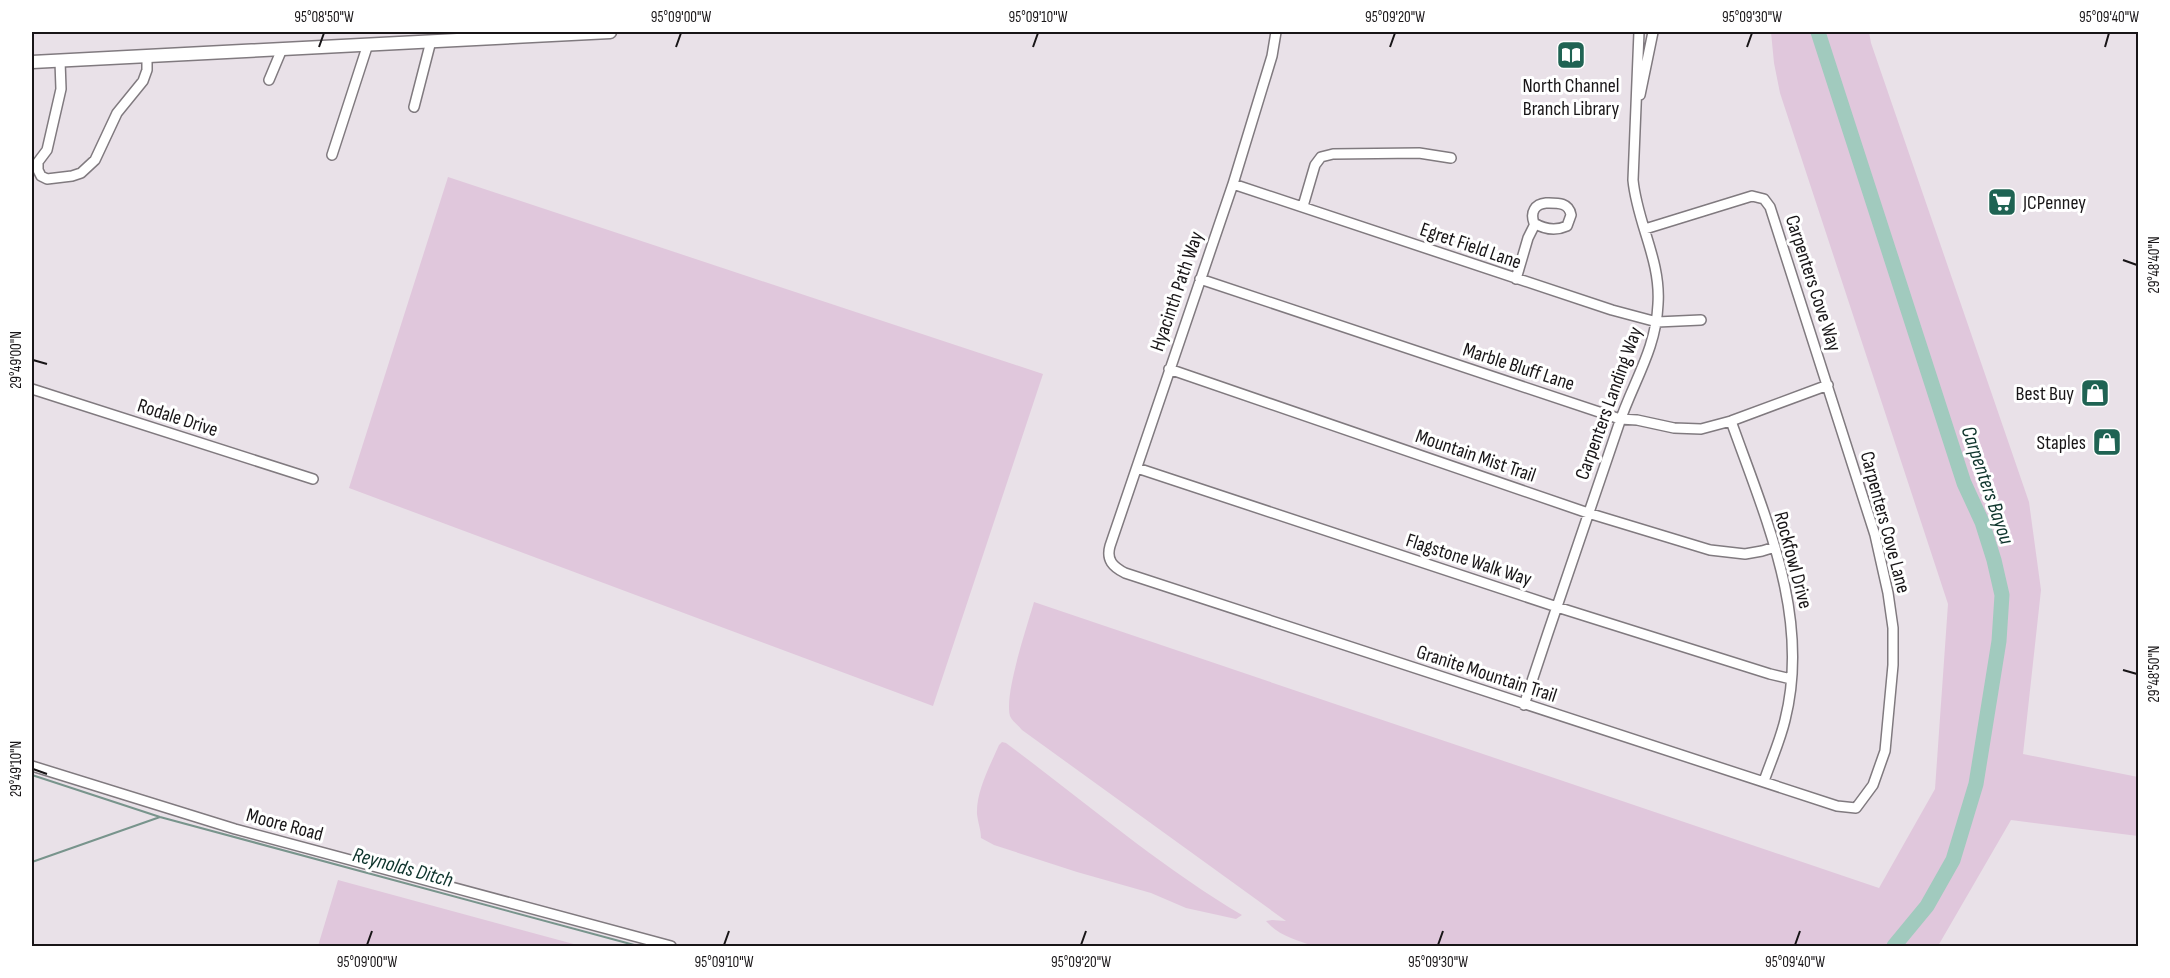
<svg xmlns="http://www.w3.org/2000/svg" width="2170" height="978" font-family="'Sofia Sans Condensed',sans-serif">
	<rect width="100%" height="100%" fill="#e9e1e8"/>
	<!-- green -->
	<path fill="#e0c7dc" d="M1771,32H1869L1871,43L2029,502L2041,590L2023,754L2138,777V836L2011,820L1938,946H1314C1297,940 1279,936 1266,921L1272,920L1286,921L1022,730C1018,725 1012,721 1010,716C1004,694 1027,627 1034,602L1879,888L1935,789L1948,604L1780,93L1774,63Z
		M448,177L1043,374L933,706L349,488Z
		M1002,742L1006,743C1084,801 1159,866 1242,915L1236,919L1186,908L1151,893L1077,872L994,845L981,838C981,830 978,823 977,814C976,791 990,766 999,745Z
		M338,880L581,946H318Z"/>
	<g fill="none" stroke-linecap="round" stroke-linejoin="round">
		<!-- stream -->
		<path stroke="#78948c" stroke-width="2" d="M32,775L160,817L638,946
			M32,862L160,817"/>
		<!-- river -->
		<path stroke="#a1cabe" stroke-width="15" d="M1818,32L1964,483L1982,522L1994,560L2002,595L1999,641L1976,784L1953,860L1927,906L1894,946"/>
		<!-- street casing -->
		<g stroke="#807a7f" stroke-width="12">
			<path id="street" d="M1276,32L1272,56L1233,184L1110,546C1106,560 1113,567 1125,573L1837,806L1856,808L1873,785L1885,751L1893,665V628L1888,593L1875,535L1770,207L1764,199L1752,196L1645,229
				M60,61L61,89L47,150L38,162V170L41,176L47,179L72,176L81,173L95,160L117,113L143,81L147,70V56
				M269,80L282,49
				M1640,95L1653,32
				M414,107L431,41
				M332,155L368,44
				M1233,184L1612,310L1657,322L1701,320
				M1546,203C1557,203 1569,202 1571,215L1567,226C1556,231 1544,229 1534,223C1530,212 1535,204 1546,203Z
				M1303,206L1315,165L1321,157L1333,154L1419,153L1451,158
				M1200,279L1620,419L1637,420L1674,428L1701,429L1731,421L1828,385
				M1516,279L1528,238L1535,224
				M1169,369L1588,513L1710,550L1745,554L1762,551L1775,547
				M32,389L313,479
				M1731,421C1765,517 1811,617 1785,720C1780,741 1771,761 1764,781
				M1137,468L1557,607L1770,674L1791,679
				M1524,705C1555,611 1587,517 1619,424C1633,382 1656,350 1658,304C1661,260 1637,223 1633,180L1639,32
				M32,766L235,829L671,946"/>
		</g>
		<!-- secondary casing -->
		<g stroke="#807a7f" stroke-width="15">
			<path id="secondary" d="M32,62L610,32"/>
		</g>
		<!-- street -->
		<use href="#street" stroke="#fff" stroke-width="9"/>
		<!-- secondary -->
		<use href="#secondary" stroke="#fff" stroke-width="12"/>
	</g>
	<!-- ticks -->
	<path fill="none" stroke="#181517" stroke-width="2" d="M319,47L324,33M676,47L681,33M1033,47L1038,33M1390,47L1395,33M1747,47L1752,33M2105,47L2109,33M2123,260L2137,265M33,360L47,364M2123,670L2137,674M33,769L47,774M367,945L372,931M724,945L729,931M1081,945L1086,931M1438,945L1443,931M1795,945L1800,931"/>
	<!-- icons -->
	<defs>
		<g id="library-square" transform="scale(1.5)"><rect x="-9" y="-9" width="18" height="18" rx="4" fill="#1f6353" stroke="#fff"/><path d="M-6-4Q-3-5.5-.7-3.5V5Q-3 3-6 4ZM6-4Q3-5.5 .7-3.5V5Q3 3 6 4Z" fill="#fff"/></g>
		<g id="supermarket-square" transform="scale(1.5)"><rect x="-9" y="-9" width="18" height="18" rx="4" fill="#1f6353" stroke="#fff"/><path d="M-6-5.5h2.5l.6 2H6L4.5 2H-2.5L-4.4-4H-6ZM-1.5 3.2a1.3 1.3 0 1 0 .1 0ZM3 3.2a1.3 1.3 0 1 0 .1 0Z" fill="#fff"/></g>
		<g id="shop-square" transform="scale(1.5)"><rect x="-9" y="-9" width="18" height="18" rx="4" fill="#1f6353" stroke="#fff"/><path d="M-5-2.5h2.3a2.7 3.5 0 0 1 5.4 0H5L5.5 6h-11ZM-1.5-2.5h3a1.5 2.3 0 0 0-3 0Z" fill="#fff"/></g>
	</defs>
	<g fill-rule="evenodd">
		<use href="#library-square" x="1571" y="55"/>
		<use href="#supermarket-square" x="2002" y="202"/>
		<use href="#shop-square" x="2095" y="393"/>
		<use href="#shop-square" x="2107" y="442"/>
	</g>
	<g text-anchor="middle" stroke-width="6" stroke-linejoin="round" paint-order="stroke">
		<!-- poi labels -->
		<g font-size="20" fill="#181517" stroke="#fff" text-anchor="end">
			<text x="1571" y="92" text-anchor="middle">North Channel<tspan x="1571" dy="23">Branch Library</tspan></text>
			<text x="2023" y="209" text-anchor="start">JCPenney</text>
			<text x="2074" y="400">Best Buy</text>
			<text x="2086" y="449">Staples</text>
		</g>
		<!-- street labels -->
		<g font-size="20" fill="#181517" stroke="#fff">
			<text transform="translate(1471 245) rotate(19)" y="7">Egret Field Lane</text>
			<text transform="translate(1814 283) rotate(72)" y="7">Carpenters Cove Way</text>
			<text transform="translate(1176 291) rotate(-71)" y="7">Hyacinth Path Way</text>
			<text transform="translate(1519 366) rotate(18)" y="7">Marble Bluff Lane</text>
			<text transform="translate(1608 403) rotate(-70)" y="7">Carpenters Landing Way</text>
			<text transform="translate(178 417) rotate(18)" y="7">Rodale Drive</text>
			<text transform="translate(1476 455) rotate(19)" y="7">Mountain Mist Trail</text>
			<text transform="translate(1886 522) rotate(75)" y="7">Carpenters Cove Lane</text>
			<text transform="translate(1469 559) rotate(18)" y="7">Flagstone Walk Way</text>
			<text transform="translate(1794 560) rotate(75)" y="7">Rockfowl Drive</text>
			<text transform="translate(1487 673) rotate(18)" y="7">Granite Mountain Trail</text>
			<text transform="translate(285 824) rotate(15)" y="7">Moore Road</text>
		</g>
		<!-- water labels -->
		<g font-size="21" font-style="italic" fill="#0d332b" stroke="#fff">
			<text transform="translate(1988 485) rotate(71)" y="7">Carpenters Bayou</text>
			<text transform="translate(403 867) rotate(15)" y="7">Reynolds Ditch</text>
		</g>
	</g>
	<!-- border -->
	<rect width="2170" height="978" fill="none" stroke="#ffffff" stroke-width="66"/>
	<rect x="33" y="33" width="2104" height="912" fill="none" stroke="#181517" stroke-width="2"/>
	<g font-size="15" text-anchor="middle" fill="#181517">
		<text x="324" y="22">95°08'50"W</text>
		<text x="681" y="22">95°09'00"W</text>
		<text x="1038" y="22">95°09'10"W</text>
		<text x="1395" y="22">95°09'20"W</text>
		<text x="1752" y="22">95°09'30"W</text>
		<text x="2109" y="22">95°09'40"W</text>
		<text transform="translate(2154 265) rotate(-90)" y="5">29°48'40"N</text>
		<text transform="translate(16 360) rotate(-90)" y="5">29°49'00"N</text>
		<text transform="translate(2154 674) rotate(-90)" y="5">29°48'50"N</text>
		<text transform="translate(16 769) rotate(-90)" y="5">29°49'10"N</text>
		<text x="367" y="967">95°09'00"W</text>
		<text x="724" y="967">95°09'10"W</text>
		<text x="1081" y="967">95°09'20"W</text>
		<text x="1438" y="967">95°09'30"W</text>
		<text x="1795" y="967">95°09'40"W</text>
	</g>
</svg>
